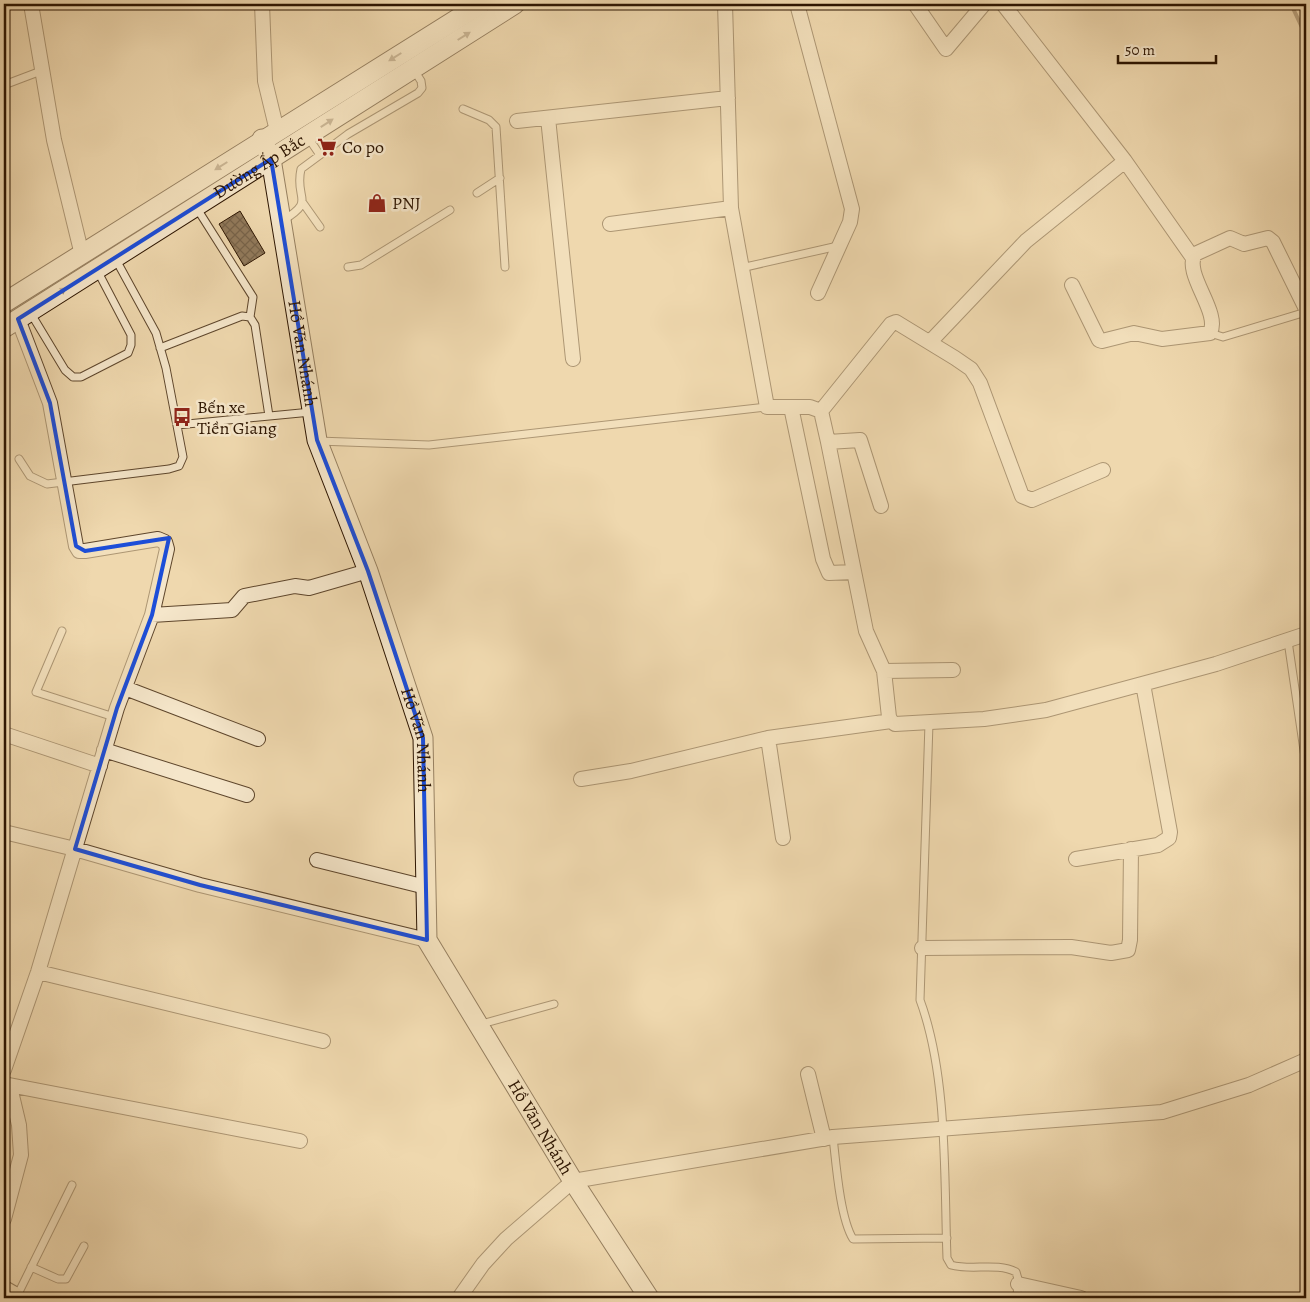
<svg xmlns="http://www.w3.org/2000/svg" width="1310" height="1302" font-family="Alegreya,serif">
	<defs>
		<pattern id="building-cross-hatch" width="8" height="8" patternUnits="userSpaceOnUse" patternTransform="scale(1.25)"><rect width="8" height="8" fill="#927a5b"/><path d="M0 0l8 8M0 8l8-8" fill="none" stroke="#786349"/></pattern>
	</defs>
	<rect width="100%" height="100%" fill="#efd8ae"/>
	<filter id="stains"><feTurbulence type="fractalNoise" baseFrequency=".004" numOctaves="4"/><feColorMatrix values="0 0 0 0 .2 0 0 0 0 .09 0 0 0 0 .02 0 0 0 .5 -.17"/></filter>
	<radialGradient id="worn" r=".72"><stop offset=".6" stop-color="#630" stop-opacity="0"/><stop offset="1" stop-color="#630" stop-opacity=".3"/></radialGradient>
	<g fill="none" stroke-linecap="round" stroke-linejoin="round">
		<!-- stream -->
		<path stroke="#7a6245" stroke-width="4" d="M1291,4L1306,36"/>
	</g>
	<!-- building -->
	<path fill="url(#building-cross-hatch)" stroke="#2d1501" d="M240,211L265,253L244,266L219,224Z"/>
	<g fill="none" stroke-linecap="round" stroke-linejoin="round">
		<!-- lane casing -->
		<g stroke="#5e462c" stroke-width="9">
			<path id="lane" d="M4,85L41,71
				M463,109L489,120L496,127L505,267
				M307,136L320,155L348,134L418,93L422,88L421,81L414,70
				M477,193L500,178
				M303,203L320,227
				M196,207L253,297L250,317
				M282,221C317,200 294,200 301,169L320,155
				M348,267L361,265L450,210
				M741,268L838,246
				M30,312L65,370L73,377H81L128,353L131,345V335L97,270
				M1210,333L1223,337L1306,312
				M160,348L242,316L250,317L255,325L269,416
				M177,425L311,412
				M318,441L429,445L767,407
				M19,459L30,476L47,484L169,469L179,466L183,457L166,368L156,333L115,258
				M62,631L36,692L114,717
				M1288,641L1306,764
				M929,723L920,1000C948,1076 944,1177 947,1258L951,1265C972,1271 996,1262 1016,1272L1018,1279L1017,1298
				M478,1025L554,1004
				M833,1137C836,1163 840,1218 853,1239L947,1238
				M31,1267L58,1279H66L84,1246
				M16,1298L72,1185"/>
		</g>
		<!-- street casing -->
		<g stroke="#5e462c" stroke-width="16">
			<path id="street" d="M31,4L54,140L82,255
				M262,4L265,81L277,131
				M725,4L731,208L767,407H810L821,411L828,442L860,440L881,506
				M797,4L852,209L850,222L818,293
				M915,4L946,49L984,4
				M1003,4L1125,161L1193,258
				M548,118L573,359
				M517,121L728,98
				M610,224L731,208
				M1072,285L1099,340L1102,341L1134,333L1162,339L1210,333C1221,312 1183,274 1195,254L1230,238L1244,244L1268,238L1273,242L1306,309
				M930,342L1026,241L1125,161
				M791,407L823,559L829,573L854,572
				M821,411L891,324L896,322L955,358L971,369L980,383L1022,496L1032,500L1103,470
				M828,442L866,631L884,671L889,717L891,721L895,724L984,719L1046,710L1216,664L1306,634
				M152,615L232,610L244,596L295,586L309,588L368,571
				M884,671L953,670
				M125,688L258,739
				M4,734L100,766
				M104,750L247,795
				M581,779L631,771L768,738
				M4,832L75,849L200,885L427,940
				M783,838L768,738L891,721
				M1076,859L1158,845L1169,838L1170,832L1143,684
				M317,860L426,887
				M922,948L1071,947L1111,953L1128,950L1130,940L1131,849
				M38,972L323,1041
				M4,1070L38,972L117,708L152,615L167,549L165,542L158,539L85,551H79L76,546L50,403L18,319
				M808,1074L824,1139
				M4,1084L300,1141
				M4,1219L21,1155L19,1125L10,1087
				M1018,1284L1081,1298
				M459,1298L483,1264L506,1239L573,1181L833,1137L1162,1112L1249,1085L1306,1060"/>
		</g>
		<!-- secondary casing -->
		<g stroke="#2d1501" stroke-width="21">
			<g id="secondary">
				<path id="s1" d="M262,139L271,159L317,440L368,571L423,738L427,940L573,1181L649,1298"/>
				<path d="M4,303L481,4"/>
				<path id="s2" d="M4,328L515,4"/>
			</g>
		</g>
		<!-- highway casing -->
		<g stroke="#2d1501" stroke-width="27">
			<path id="highway" d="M4,1294L11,1298"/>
		</g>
		<!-- lane -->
		<use href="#lane" stroke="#f5e6ca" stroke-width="7"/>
		<!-- street -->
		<use href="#street" stroke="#f5e6ca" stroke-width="14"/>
		<!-- secondary -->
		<use href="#secondary" stroke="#f5e6ca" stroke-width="19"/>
		<!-- highway -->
		<use href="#highway" stroke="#efd8ae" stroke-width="25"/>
	</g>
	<!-- one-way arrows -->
	<defs><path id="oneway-solid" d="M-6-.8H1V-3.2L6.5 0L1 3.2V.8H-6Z" transform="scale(1.25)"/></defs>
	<g fill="#9b8870">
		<use href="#oneway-solid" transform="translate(464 36) rotate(-32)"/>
		<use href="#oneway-solid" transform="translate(395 57) rotate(148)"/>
		<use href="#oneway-solid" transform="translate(327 123) rotate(-33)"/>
		<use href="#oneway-solid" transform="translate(221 166) rotate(148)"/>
		<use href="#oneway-solid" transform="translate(60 292) rotate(-33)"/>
	</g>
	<!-- marked area -->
	<path d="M0 0H1310V1302H0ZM271,159L317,440L368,571L423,738L427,940L200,885L75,849L117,708L152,615L169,538L85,551L76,546L50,403L18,319Z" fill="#efd8ae" fill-opacity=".55" fill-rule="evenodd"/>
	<path fill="none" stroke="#1d4ed8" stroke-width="4" stroke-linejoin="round" d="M271,159L317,440L368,571L423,738L427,940L200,885L75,849L117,708L152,615L169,538L85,551L76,546L50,403L18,319Z"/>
	<!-- icons -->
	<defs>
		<g id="supermarket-bare" transform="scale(1.5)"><path d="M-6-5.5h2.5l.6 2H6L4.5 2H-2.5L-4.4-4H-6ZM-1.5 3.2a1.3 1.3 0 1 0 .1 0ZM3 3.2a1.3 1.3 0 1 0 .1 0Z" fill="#8f2418" stroke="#f5e6ca" stroke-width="2.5" paint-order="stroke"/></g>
		<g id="shop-bare" transform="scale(1.5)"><path d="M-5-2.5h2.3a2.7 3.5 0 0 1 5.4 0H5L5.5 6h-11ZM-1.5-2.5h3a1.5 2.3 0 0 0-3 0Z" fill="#8f2418" stroke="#f5e6ca" stroke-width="2.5" paint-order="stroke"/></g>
		<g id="bus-bare" transform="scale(1.5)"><path d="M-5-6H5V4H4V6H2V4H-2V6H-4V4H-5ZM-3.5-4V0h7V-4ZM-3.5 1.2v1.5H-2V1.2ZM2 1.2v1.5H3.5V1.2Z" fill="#8f2418" stroke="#f5e6ca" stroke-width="2.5" paint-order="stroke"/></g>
	</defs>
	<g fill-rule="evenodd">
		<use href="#supermarket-bare" x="327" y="147"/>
		<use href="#shop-bare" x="377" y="203"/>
		<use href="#bus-bare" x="182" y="417"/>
	</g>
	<g text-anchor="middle" stroke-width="5" stroke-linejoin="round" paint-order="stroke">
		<!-- poi labels -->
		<g font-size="18" fill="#2d1501" stroke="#f5e6ca" text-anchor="start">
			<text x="342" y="153">Co po</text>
			<text x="392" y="209">PNJ</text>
			<text x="197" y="413">Bến xe<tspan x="197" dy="21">Tiền Giang</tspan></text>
		</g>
		<!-- street labels -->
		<g font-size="18" fill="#2d1501" stroke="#f5e6ca">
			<text dy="6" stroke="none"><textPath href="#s2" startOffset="302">Đường Ấp Bắc</textPath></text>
			<text dy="6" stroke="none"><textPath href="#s1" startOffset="219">Hồ Văn Nhánh</textPath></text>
			<text dy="6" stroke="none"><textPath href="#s1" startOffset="624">Hồ Văn Nhánh</textPath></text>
			<text dy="6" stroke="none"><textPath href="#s1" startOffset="1044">Hồ Văn Nhánh</textPath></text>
		</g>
	</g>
	<!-- margin -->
	<rect width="1310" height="1302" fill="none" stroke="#efd8ae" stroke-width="20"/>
	<rect x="5" y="5" width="1300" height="1292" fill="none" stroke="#2d1501" stroke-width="2.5"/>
	<rect x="10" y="10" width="1290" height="1282" fill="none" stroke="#2d1501"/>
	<!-- scale -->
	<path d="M1118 55v8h98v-8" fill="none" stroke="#2d1501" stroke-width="2.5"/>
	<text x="1125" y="55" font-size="15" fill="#2d1501" stroke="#f5e6ca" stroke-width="4" paint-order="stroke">50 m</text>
	<rect width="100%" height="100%" filter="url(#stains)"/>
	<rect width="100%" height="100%" fill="url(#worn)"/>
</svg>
